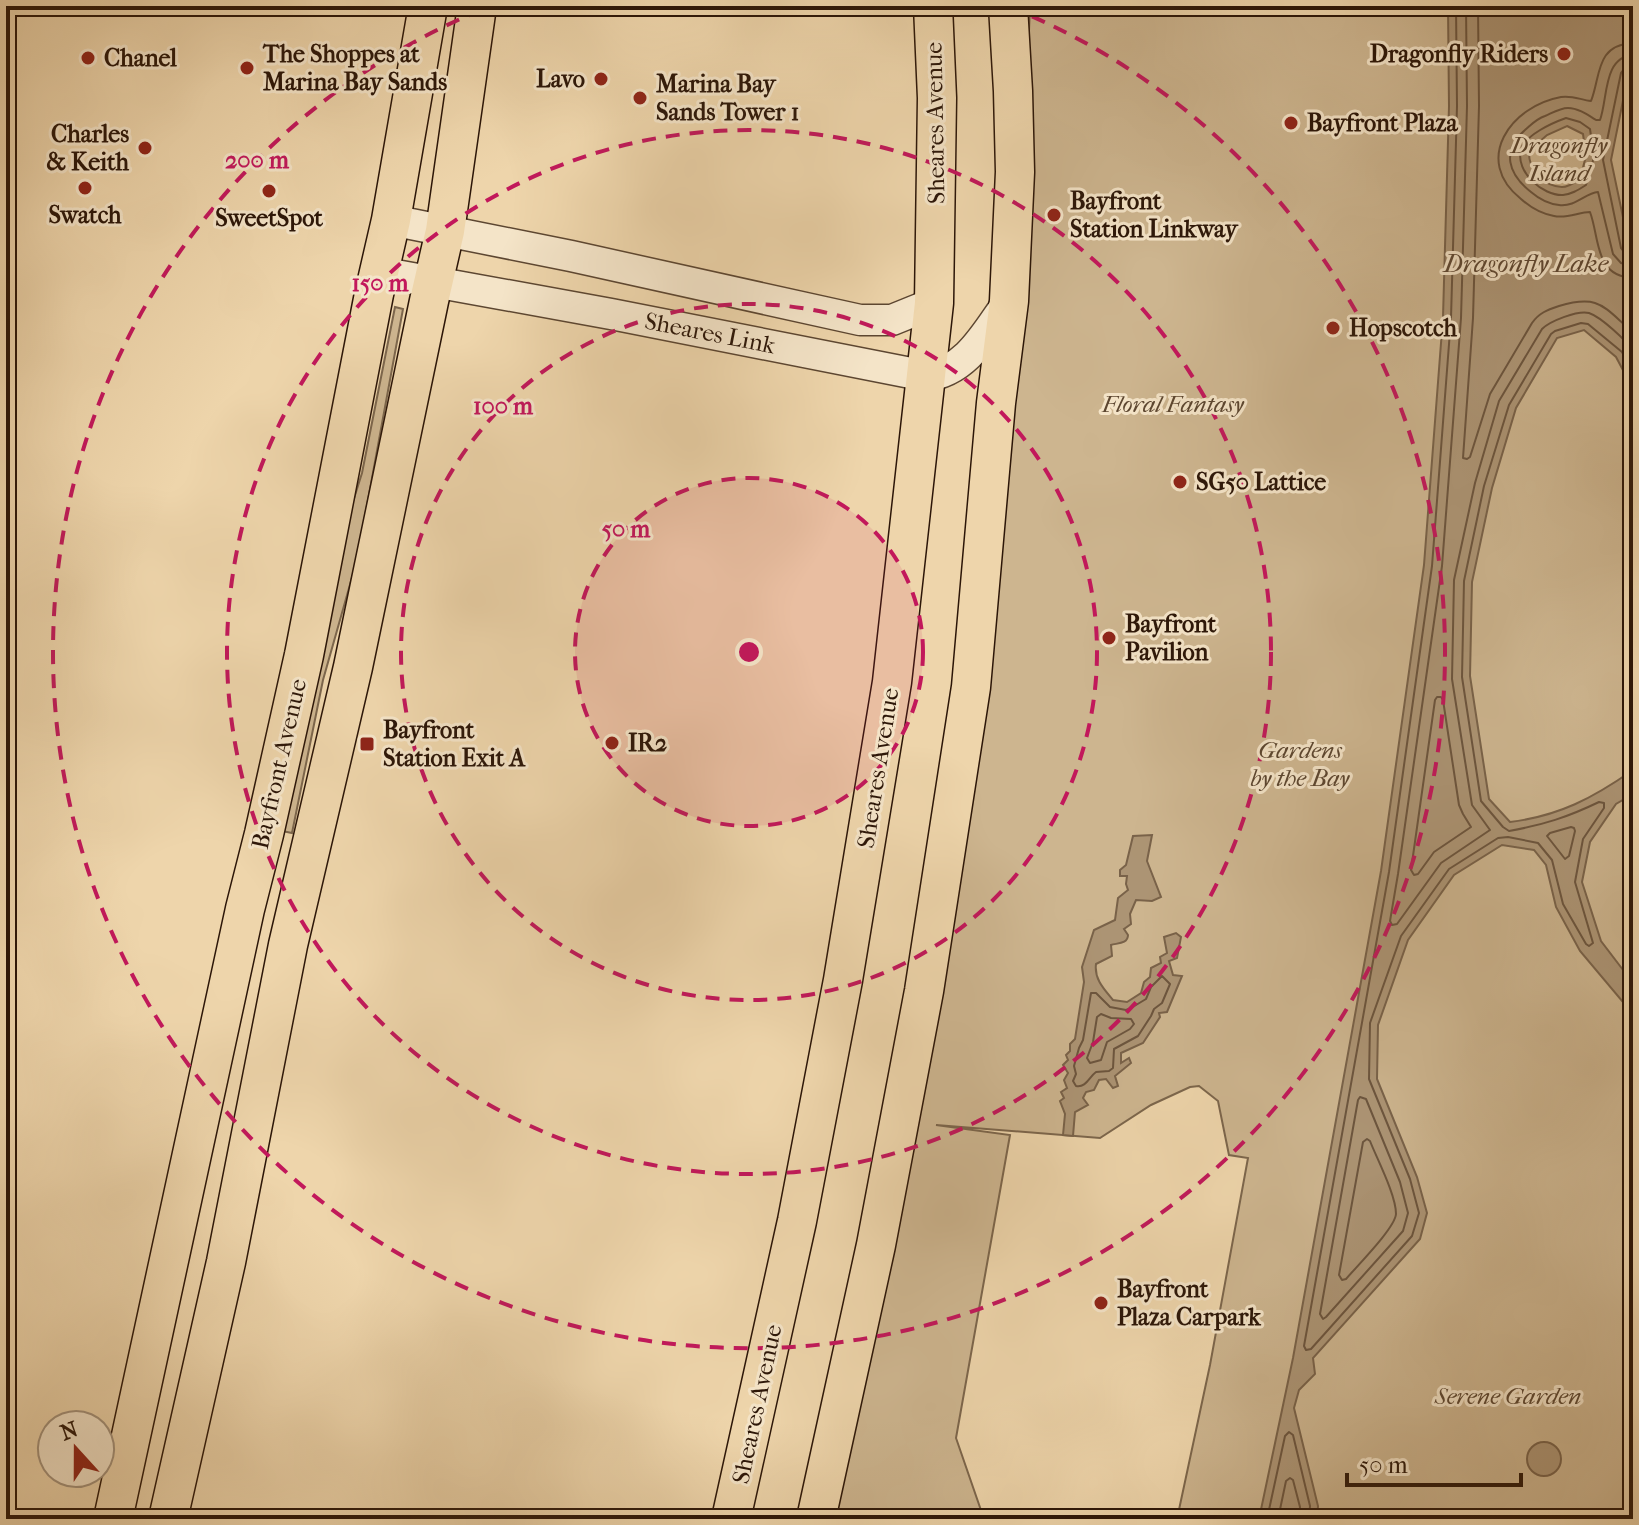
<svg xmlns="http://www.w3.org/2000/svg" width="1639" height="1525" viewBox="0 0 1639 1525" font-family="'IM FELL French Canon',serif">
<rect width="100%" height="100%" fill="#eed5ab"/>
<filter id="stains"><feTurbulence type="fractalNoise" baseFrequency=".0025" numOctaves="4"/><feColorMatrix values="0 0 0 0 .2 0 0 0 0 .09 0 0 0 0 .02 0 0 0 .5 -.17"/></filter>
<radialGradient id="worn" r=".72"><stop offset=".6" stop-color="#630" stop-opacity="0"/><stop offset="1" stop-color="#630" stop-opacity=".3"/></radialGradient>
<g fill="#cdb58f" stroke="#7c664c" stroke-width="2">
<polygon points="1030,6 1633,6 1633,1519 1177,1519 1210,1365 1248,1158 1229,1155 1218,1101 1199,1086 1190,1087 1151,1105 1100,1138 936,1125 1010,1135 956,1438 984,1519 832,1519 930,998 1013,425"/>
<polygon points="395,307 403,309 359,549 353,574 323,680 292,833 282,831 339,546 362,473"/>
</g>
<g fill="#ac9474" stroke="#796249" stroke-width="2" fill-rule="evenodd">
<path d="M1448,6H1633V68L1628,76L1611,160L1633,265V389L1616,357L1584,330L1557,338L1516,408L1492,488L1472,582L1470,676L1489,799L1510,822C1559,816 1593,798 1633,770V794L1616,804L1590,842L1582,882L1601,941L1633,983V1014L1580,951L1556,907L1546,865L1534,850L1502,845L1454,875L1408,940L1378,1025L1377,1079L1417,1177L1427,1213L1420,1239L1313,1358L1315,1374L1299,1390L1294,1408L1318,1506L1317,1519H1259L1293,1358L1381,871L1424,565L1443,317L1449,106ZM1567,126L1583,134L1586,156L1580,179C1574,183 1569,187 1562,187C1543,186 1528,169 1529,151L1547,135Z"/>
<path d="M1152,835L1147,861L1161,897L1152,901L1136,900L1130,914L1131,924L1124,929L1128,935C1128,944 1117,943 1111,945L1112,956L1096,964C1094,979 1104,989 1113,1000L1127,1002L1141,993L1144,982L1150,977L1151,968L1161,963L1160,957L1167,953L1164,937L1176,933L1181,937L1177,958L1169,961L1173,975L1182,976L1167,1012L1159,1013L1160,1017L1143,1043L1121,1053V1063L1129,1058L1131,1063L1115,1076L1118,1086L1113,1088L1106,1079L1099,1080L1094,1090L1086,1092L1083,1098L1088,1105L1075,1112L1073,1136L1063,1135L1065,1114L1060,1101L1064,1098L1061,1092L1067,1088L1064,1080L1068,1073L1063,1065L1068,1060L1066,1055L1070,1051V1044L1075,1039L1084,982L1082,967L1094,930L1115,920L1118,898L1128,890L1126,884L1127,876H1120V870L1126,865L1133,836Z"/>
<circle cx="1544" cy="1459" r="17"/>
</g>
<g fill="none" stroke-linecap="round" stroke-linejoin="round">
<g stroke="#6c553e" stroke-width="2">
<path d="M1456,6L1457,106L1451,318L1432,566L1389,872L1304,1346L1306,1350L1311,1349L1412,1236L1419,1213L1410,1179L1369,1079L1370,1023L1401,936L1449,869L1498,838L1508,837L1538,843L1552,860L1563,904L1586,944L1589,946L1593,943L1575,882L1583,839L1604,808V803L1599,802C1568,817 1543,825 1509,831L1503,827L1481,801L1462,677L1464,581L1484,486L1509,405L1551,334L1555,331L1581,323L1588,324L1622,352L1633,372"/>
<path d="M1466,6L1467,106L1461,318L1442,566L1398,874L1390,921L1392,925L1397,924L1441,863L1490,830L1472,805L1452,679L1454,580L1475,483L1499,401L1542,329C1550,321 1578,310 1589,313C1601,317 1627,341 1633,351"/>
<path d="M1478,6L1479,106L1473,318L1463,458L1467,459L1470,457L1490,394L1532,323C1539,313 1547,310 1559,306C1600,294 1603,307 1633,332"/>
<path d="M1633,43C1595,45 1601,76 1591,101C1581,100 1572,95 1561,97C1511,106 1472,160 1521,199C1530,207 1542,214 1554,216C1567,219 1579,212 1590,212C1600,239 1594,276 1633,278"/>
<path d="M1633,55C1603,57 1608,98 1600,120H1596C1588,115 1578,108 1568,108C1560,108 1552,113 1545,116C1536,119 1531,125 1525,130C1501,151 1508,174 1531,192C1538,198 1549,204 1559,205C1576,207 1585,193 1598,192L1613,254L1621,263L1633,266"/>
<polyline points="1633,65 1626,67 1621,73 1603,160 1621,248 1626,254 1633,255"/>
<path d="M1566,118L1580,122L1590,129L1594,157L1586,185C1578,190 1572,194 1563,195C1543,196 1515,172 1521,150C1525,135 1552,123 1566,118Z"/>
<polygon points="1437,697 1441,697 1443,700 1459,805 1463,814 1471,827 1434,852 1418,874 1414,875 1411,870 1435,700"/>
<polygon points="1571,827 1574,828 1575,831 1569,856 1565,859 1547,836 1550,833"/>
<path d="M1162,976L1170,984L1162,1003L1154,1009L1151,1016L1138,1036L1114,1049L1113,1068L1109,1071L1096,1072C1089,1077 1086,1088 1076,1086L1073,1081L1076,1074L1074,1066L1079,1048L1083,1040L1091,993H1096L1110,1007L1126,1010L1131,1008L1146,999L1151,987Z"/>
<polygon points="1101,1014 1111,1018 1131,1019 1134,1024 1130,1029 1107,1042 1101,1060 1090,1063 1087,1058 1093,1042 1097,1017"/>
<polygon points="1360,1097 1366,1099 1400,1182 1408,1213 1403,1231 1326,1317 1323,1319 1320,1314 1358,1100"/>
<path d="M1367,1139L1370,1141C1377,1159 1396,1195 1396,1214C1395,1228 1357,1266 1346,1279L1342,1280L1339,1275L1363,1142Z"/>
<polyline points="1267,1519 1285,1436 1289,1432 1293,1435 1310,1506 1309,1519"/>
<polyline points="1278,1519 1286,1481 1290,1478 1293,1480 1300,1507 1299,1519"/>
</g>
<g stroke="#5c4631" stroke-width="33">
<g id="minor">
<polyline points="391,220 571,256 860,320 892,320 934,303"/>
<path d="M379,272L611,314L926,376C967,372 987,331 1009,301"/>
</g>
</g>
<g stroke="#2c1608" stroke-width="41">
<g id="major">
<polyline points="113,1519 245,909 264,834 304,655 374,294 391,220 428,6"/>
<polyline points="168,1519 226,1262 288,945 353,667 429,301 445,231 477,6"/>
<polyline points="731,1519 797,1221 843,980 892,682 934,303 937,98 933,6"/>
<polyline points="816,1519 876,1245 924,991 971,687 996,403 1009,301 1015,172 1013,91 1008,6"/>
</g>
</g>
<use href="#minor" stroke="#f4e4c8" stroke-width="30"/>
<use href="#major" stroke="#eed5ab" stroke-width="38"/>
</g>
<circle cx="749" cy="652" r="174" fill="#c2185b" fill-opacity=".12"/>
<g fill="none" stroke="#c2185b" stroke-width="4" stroke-dasharray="14 10">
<circle cx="749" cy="652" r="174"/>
<circle cx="749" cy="652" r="348"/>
<circle cx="749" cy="652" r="522"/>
<path d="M1010 7A696 696 0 1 1 488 7"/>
</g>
<g fill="#8f2418" stroke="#f4e4c8" stroke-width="3">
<circle cx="1564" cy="54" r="8"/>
<circle cx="88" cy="58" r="8"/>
<circle cx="247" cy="68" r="8"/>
<circle cx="601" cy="79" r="8"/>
<circle cx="640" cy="98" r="8"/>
<circle cx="1291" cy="123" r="8"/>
<circle cx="145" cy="148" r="8"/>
<circle cx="85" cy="188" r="8"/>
<circle cx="269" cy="191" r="8"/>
<circle cx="1054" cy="215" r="8"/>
<circle cx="1333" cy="328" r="8"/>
<circle cx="1180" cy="482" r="8"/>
<circle cx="1109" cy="638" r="8"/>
<circle cx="612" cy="743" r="8"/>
<rect x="359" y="736" width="16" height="16" rx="4"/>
<circle cx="1101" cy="1303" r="8"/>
</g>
<g text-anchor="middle" stroke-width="6" stroke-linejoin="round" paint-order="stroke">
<g font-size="24" font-weight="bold" fill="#2c1608" stroke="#f4e4c8" text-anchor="start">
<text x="263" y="62">The Shoppes at<tspan x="263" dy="28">Marina Bay Sands</tspan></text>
<text x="1548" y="62" text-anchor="end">Dragonfly Riders</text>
<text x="104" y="66">Chanel</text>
<text x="585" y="87" text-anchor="end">Lavo</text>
<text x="656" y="92">Marina Bay<tspan x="656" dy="28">Sands Tower 1</tspan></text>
<text x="1307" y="131">Bayfront Plaza</text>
<text x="129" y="142" text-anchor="end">Charles<tspan x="129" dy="28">&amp; Keith</tspan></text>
<text x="1070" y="209">Bayfront<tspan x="1070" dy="28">Station Linkway</tspan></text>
<text x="85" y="223" text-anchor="middle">Swatch</text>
<text x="269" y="226" text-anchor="middle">SweetSpot</text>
<text x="1349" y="336">Hopscotch</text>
<text x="1196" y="490">SG50 Lattice</text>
<text x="1125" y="632">Bayfront<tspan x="1125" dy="28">Pavilion</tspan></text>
<text x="383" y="738">Bayfront<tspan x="383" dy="28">Station Exit A</tspan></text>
<text x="628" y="751">IR2</text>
<text x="1117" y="1297">Bayfront<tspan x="1117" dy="28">Plaza Carpark</tspan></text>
</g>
<g font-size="24" fill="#2c1608" stroke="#f4e4c8">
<text transform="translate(935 123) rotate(-91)" y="8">Sheares Avenue</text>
<text transform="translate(710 333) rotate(11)" y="8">Sheares Link</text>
<text transform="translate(279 764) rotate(-77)" y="8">Bayfront Avenue</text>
<text transform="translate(878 768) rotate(-81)" y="8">Sheares Avenue</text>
<text transform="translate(757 1404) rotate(-78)" y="8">Sheares Avenue</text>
</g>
<g font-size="24" font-style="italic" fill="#5c4630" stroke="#f4e4c8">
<text x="1559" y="153">Dragonfly<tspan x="1559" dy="28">Island</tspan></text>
<text x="1173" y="412">Floral Fantasy</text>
<text x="1300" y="758">Gardens<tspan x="1300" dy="28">by the Bay</tspan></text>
<text x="1508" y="1404">Serene Garden</text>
</g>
<g font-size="26" font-style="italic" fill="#5f4833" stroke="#f4e4c8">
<text x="1526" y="272">Dragonfly Lake</text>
</g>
</g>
<circle cx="749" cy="652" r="12" fill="#c2185b" stroke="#f4e4c8" stroke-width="4"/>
<g font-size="24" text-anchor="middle" font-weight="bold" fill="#c2185b" stroke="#f4e4c8" stroke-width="6" stroke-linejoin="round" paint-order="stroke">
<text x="257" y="168">200 m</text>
<text x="380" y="291">150 m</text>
<text x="503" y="414">100 m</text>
<text x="626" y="537">50 m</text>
</g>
<rect width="1639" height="1525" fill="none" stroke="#eed5ab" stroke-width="32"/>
<rect x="8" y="8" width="1623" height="1509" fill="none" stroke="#2c1608" stroke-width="4"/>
<rect x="16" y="16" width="1607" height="1493" fill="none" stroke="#2c1608" stroke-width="2"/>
<g transform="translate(76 1449) rotate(339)"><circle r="38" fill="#f4e4c8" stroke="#a4927b" stroke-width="2"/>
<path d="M0-6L14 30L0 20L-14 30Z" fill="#8f2418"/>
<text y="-12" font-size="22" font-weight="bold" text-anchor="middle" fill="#2c1608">N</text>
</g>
<path d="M1347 1473v12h174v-12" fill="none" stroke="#2c1608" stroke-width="4"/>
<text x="1359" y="1473" font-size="24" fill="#2c1608" stroke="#f4e4c8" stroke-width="6" paint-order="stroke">50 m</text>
<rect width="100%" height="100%" filter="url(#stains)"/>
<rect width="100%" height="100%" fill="url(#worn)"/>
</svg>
